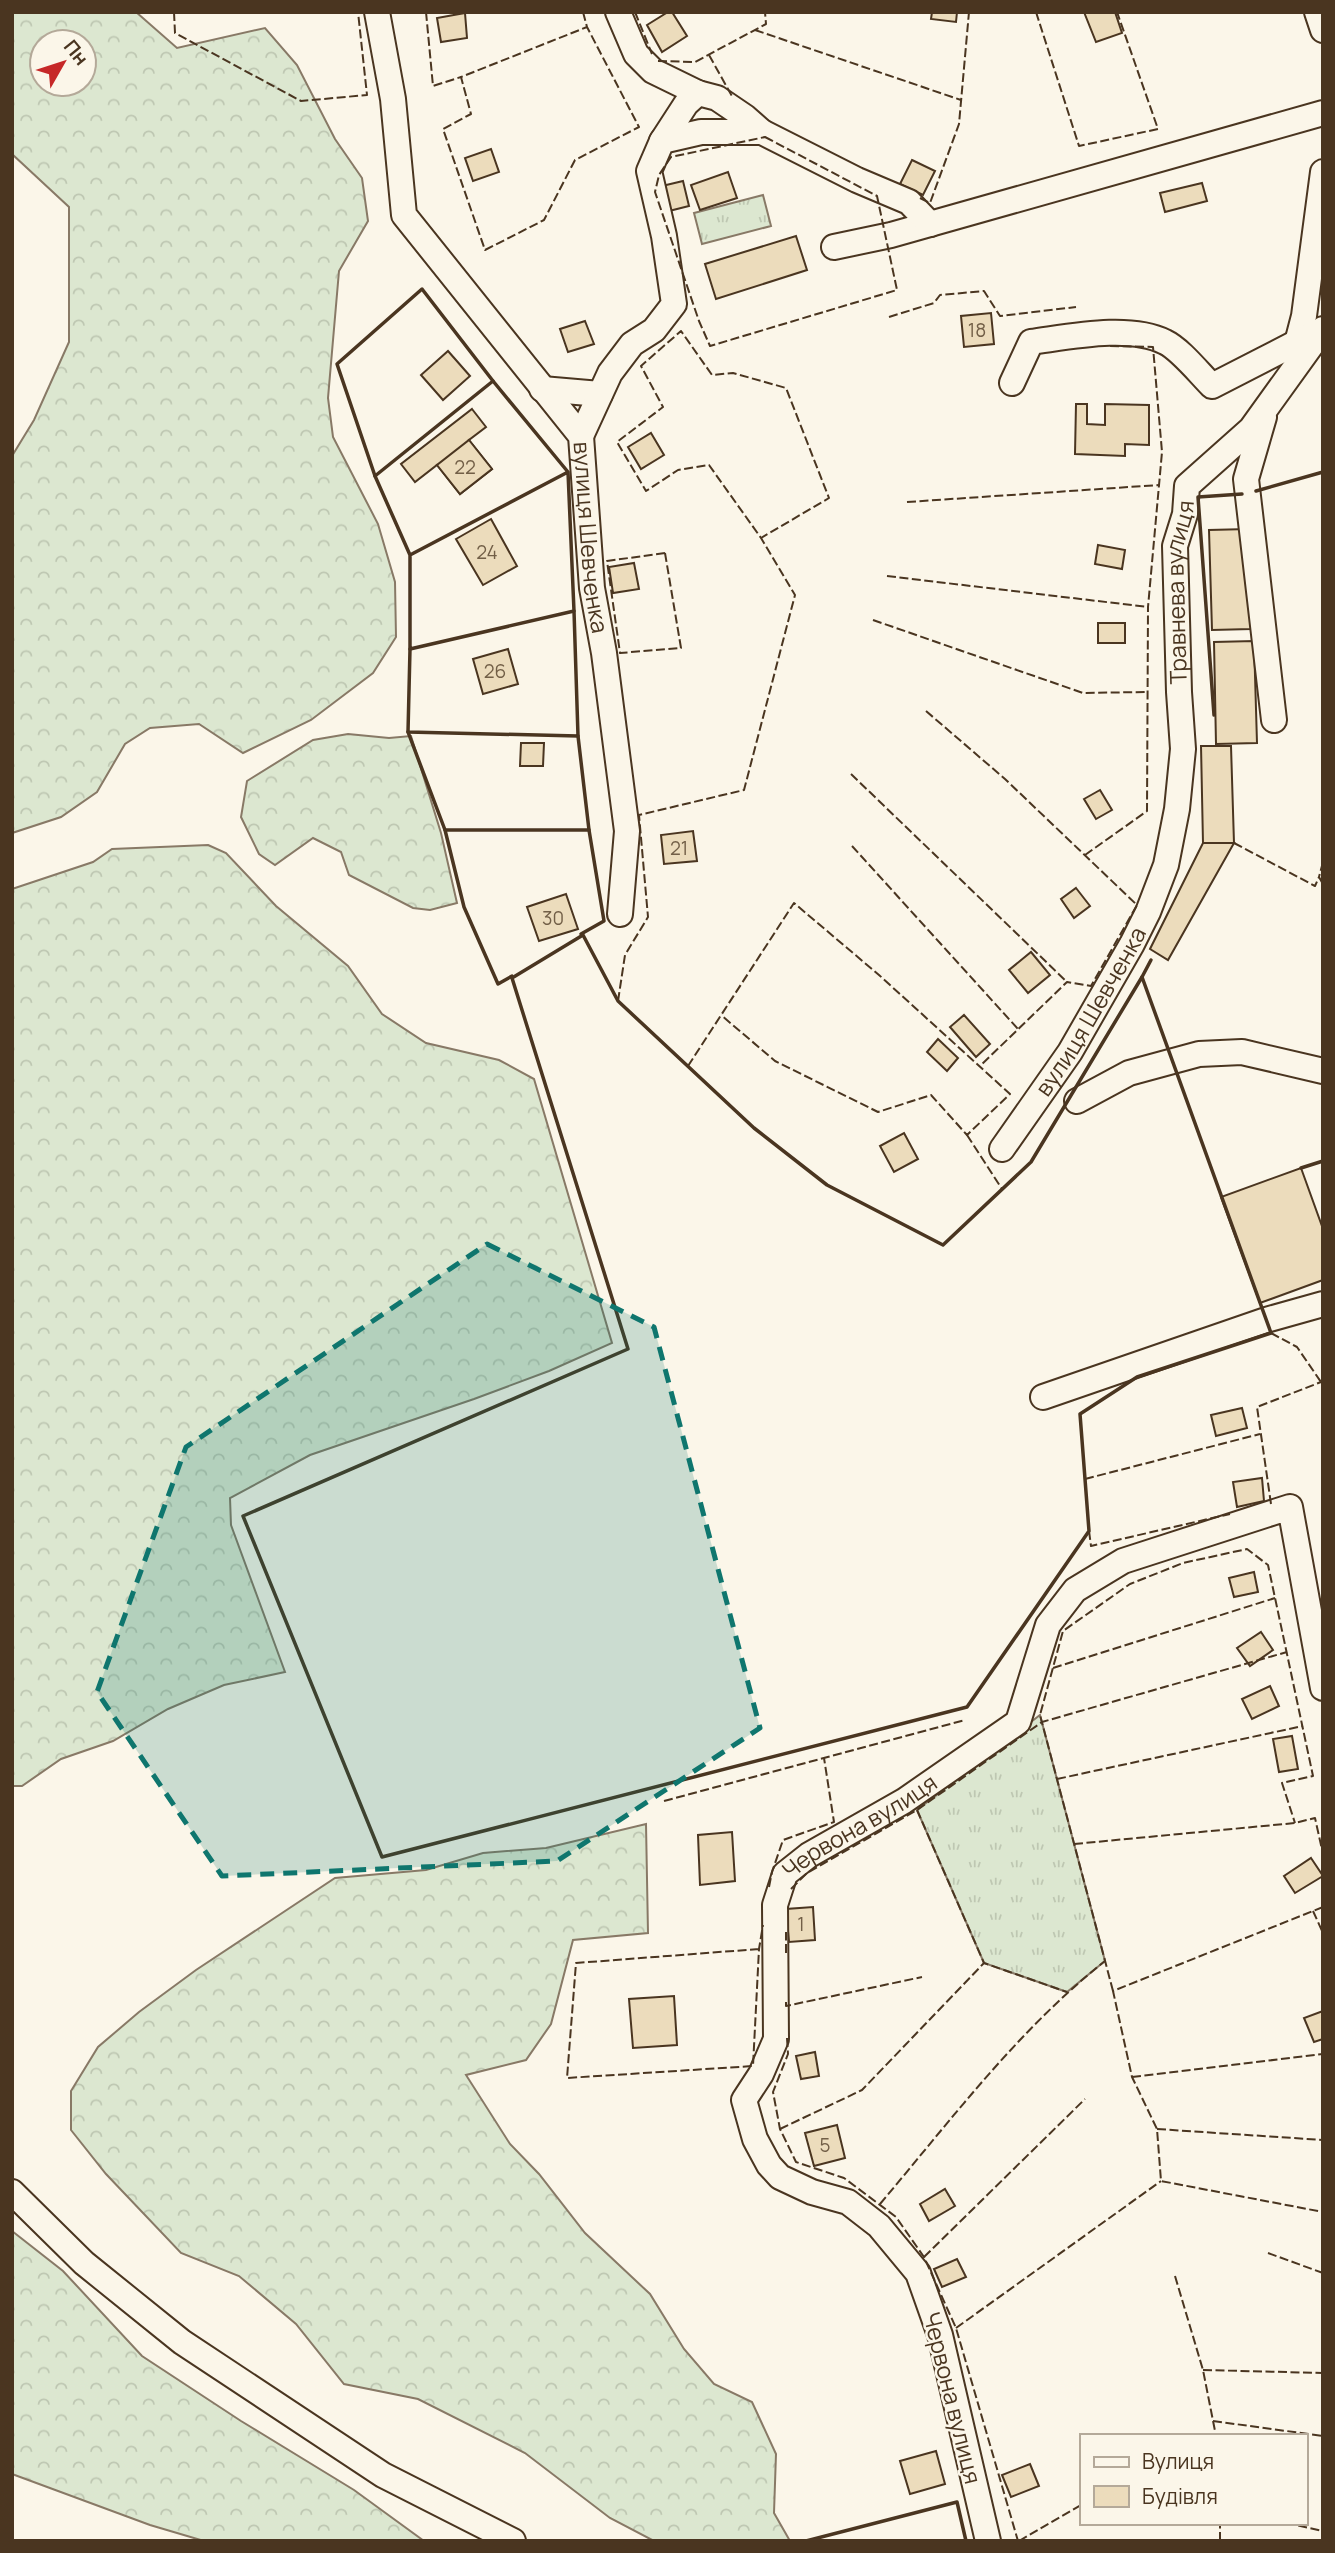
<svg xmlns="http://www.w3.org/2000/svg" width="1335" height="2553" viewBox="0 0 1335 2553" font-family="Manrope,sans-serif">
<defs>
<pattern id="grass-tufts" width="24" height="20" patternUnits="userSpaceOnUse" patternTransform="scale(1.75)"><rect width="24" height="20" fill="#dce7d0"/><path d="M3 7l-1-3M5 7V3M7 7l1-3M15 17l-1-3M17 17v-4M19 17l1-3" fill="none" stroke="#bec7b2"/></pattern>
<pattern id="forest-crowns" width="20" height="18" patternUnits="userSpaceOnUse" patternTransform="scale(1.75)"><rect width="20" height="18" fill="#dce7d0"/><path d="M2 6a3 3 0 1 1 6 0M12 15a3 3 0 1 1 6 0" fill="none" stroke="#bec7b2"/></pattern>
</defs>
<rect width="100%" height="100%" fill="#fbf6e9"/>
<g fill="url(#grass-tufts)" stroke="#887966" stroke-width="2">
<polygon points="763,195 771,226 702,244 694,213"/>
<polygon points="1040,1715 1105,1961 1067,1992 984,1963 917,1810"/>
</g>
<g fill="url(#forest-crowns)" stroke="#887966" stroke-width="2" fill-rule="evenodd">
<path d="M12,12H136L177,48L265,28L297,65L335,139L362,178L368,221L339,271L328,398L333,437L378,524L395,582L396,637L373,673L311,720L243,753L199,724L150,728L125,744L97,792L61,817L12,833V456L34,420L69,342V207L12,154ZM42,42H84V84H42Z"/>
<polygon points="348,734 389,738 411,736 441,833 457,903 430,910 413,908 349,875 341,852 313,838 275,865 259,854 241,817 247,781 313,740"/>
<polygon points="208,845 226,853 276,906 348,966 382,1014 426,1043 499,1060 534,1079 612,1343 549,1371 474,1399 310,1455 230,1498 231,1525 285,1672 224,1685 168,1709 113,1741 61,1759 22,1786 12,1786 12,889 93,862 112,849"/>
<polygon points="646,1824 648,1933 573,1940 551,2024 526,2060 466,2075 510,2144 539,2174 585,2233 650,2294 684,2349 714,2384 752,2402 776,2454 774,2513 790,2541 654,2541 610,2518 525,2453 418,2399 344,2384 296,2324 239,2276 181,2253 106,2174 71,2130 71,2091 98,2047 139,2012 196,1970 335,1878 426,1870 483,1853 546,1848"/>
<polygon points="12,2231 63,2271 142,2356 241,2421 354,2490 424,2541 204,2541 150,2525 12,2474"/>
</g>
<g fill="#ecdcbc" stroke="#4a3520" stroke-width="2">
<polygon points="668,12 672,12 687,36 662,52 647,25"/>
<polygon points="932,12 957,12 956,22 931,19"/>
<polygon points="1084,12 1115,12 1122,33 1096,42"/>
<polygon points="465,13 467,38 441,42 437,18"/>
<polygon points="491,149 499,172 473,181 465,158"/>
<polygon points="912,160 935,171 923,195 900,184"/>
<polygon points="728,172 737,198 700,210 691,185"/>
<polygon points="683,181 689,206 669,211 662,186"/>
<polygon points="1202,183 1207,201 1165,212 1160,193"/>
<polygon points="796,236 807,270 716,299 705,264"/>
<polygon points="991,313 994,344 964,347 961,316"/>
<polygon points="585,321 594,344 568,352 560,329"/>
<polygon points="448,351 470,376 443,400 421,375"/>
<polygon points="1076,404 1087,404 1087,424 1105,425 1105,404 1149,405 1149,445 1125,444 1125,456 1075,454"/>
<polygon points="472,409 486,427 469,440 492,469 460,494 437,465 415,482 401,464"/>
<polygon points="651,433 664,455 641,469 628,447"/>
<polygon points="469,440 492,469 460,494 437,465"/>
<polygon points="491,519 517,566 483,585 456,539"/>
<polygon points="1248,529 1251,629 1212,630 1209,530"/>
<polygon points="1098,545 1125,550 1122,569 1095,564"/>
<polygon points="634,563 639,589 613,593 609,567"/>
<rect x="1098" y="623" width="27" height="20"/>
<polygon points="1254,641 1257,743 1216,744 1214,642"/>
<polygon points="508,649 518,684 483,694 473,659"/>
<polygon points="521,743 544,743 543,766 520,766"/>
<polygon points="1201,746 1231,746 1234,843 1203,843"/>
<polygon points="1100,790 1112,810 1096,819 1084,799"/>
<polygon points="693,831 697,861 664,864 661,835"/>
<polygon points="1203,843 1234,843 1168,960 1150,949"/>
<polygon points="1076,888 1090,906 1074,918 1061,899"/>
<polygon points="566,894 578,929 539,941 527,907"/>
<polygon points="1031,952 1050,975 1028,993 1009,970"/>
<polygon points="964,1015 990,1044 976,1057 950,1027"/>
<polygon points="938,1039 958,1058 947,1071 927,1052"/>
<polygon points="904,1133 918,1159 894,1172 880,1146"/>
<polygon points="1301,1168 1323,1229 1323,1280 1260,1303 1221,1197"/>
<polygon points="1242,1408 1247,1428 1216,1436 1211,1415"/>
<polygon points="1262,1478 1264,1501 1237,1507 1233,1482"/>
<polygon points="1254,1572 1258,1592 1234,1597 1229,1578"/>
<polygon points="1261,1632 1273,1650 1250,1666 1237,1648"/>
<polygon points="1270,1686 1279,1706 1252,1719 1242,1699"/>
<polygon points="1292,1736 1298,1769 1279,1772 1273,1739"/>
<polygon points="732,1832 735,1881 700,1885 698,1835"/>
<polygon points="1311,1858 1323,1876 1295,1893 1284,1876"/>
<polygon points="813,1907 815,1940 789,1942 786,1909"/>
<polygon points="674,1996 677,2045 633,2048 629,1999"/>
<polygon points="1323,2011 1323,2039 1314,2042 1304,2018"/>
<polygon points="815,2052 819,2076 801,2079 796,2056"/>
<polygon points="837,2125 845,2158 814,2166 805,2133"/>
<polygon points="945,2189 955,2206 929,2221 920,2204"/>
<polygon points="957,2259 966,2277 942,2287 934,2269"/>
<polygon points="936,2451 945,2484 910,2494 900,2461"/>
<polygon points="1030,2464 1039,2486 1011,2497 1002,2475"/>
</g>
<g fill="none" stroke-linecap="round" stroke-linejoin="round">
<g stroke="#4a3520" stroke-width="28">
<g id="minor">
<path id="s1" d="M377,12L393,99L404,215L581,436L592,588L604,653L627,831L620,914"/>
<polyline points="618,12 636,54 653,71 698,93 717,98 745,117 762,132"/>
<polyline points="1317,12 1323,30"/>
<polyline points="662,141 686,104 698,93"/>
<polyline points="834,247 891,235 1323,113"/>
<polyline points="1297,343 1304,316 1323,172"/>
<path d="M1012,383L1031,342C1069,337 1129,324 1165,342C1180,349 1199,373 1212,386L1317,332"/>
<polyline points="542,389 600,394"/>
<polyline points="1264,417 1246,479 1274,720"/>
<polyline points="581,436 610,373 632,344 654,330 674,304 664,236 649,171 662,141 701,132 762,132 857,180 909,202 930,224"/>
<polyline points="1077,1101 1129,1073 1199,1054 1242,1052 1323,1071"/>
<path id="s2" d="M1002,1149L1070,1052L1132,944L1148,912L1166,865L1177,809L1183,749L1179,692L1175,546L1185,514L1187,486L1251,429L1323,329"/>
<polyline points="1043,1397 1266,1320 1323,1304"/>
<polyline points="12,2192 84,2263 182,2342 383,2475 513,2541"/>
<path id="s3" d="M988,2541L940,2335L918,2273L879,2226L848,2202L812,2192L780,2177L769,2165L755,2139L744,2100L761,2074L776,2039L775,1905L785,1874L809,1855L904,1801L1018,1722L1048,1625L1075,1590L1123,1561L1290,1507L1323,1688"/>
</g>
</g>
<use href="#minor" stroke="#fbf6e9" stroke-width="24"/>
<g stroke="#4a3520" stroke-width="2" stroke-dasharray="9 3.5" stroke-linecap="butt">
<polyline points="174,12 175,33 301,101 367,95 358,12"/>
<polyline points="426,12 433,86 461,77"/>
<polyline points="583,12 587,27 639,127 575,160 544,220 485,250 443,129 471,114 461,77 587,27"/>
<polyline points="635,12 652,54"/>
<polyline points="1036,12 1079,146 1158,129 1117,12"/>
<polyline points="755,30 961,100"/>
<polyline points="709,55 733,98"/>
<polyline points="658,61 695,62 766,24 765,12"/>
<polygon points="765,137 877,196 897,290 710,346 699,321 655,192 659,175 671,157"/>
<polyline points="920,198 930,203 959,124 969,12"/>
<polyline points="889,317 934,303 940,295 984,291 1000,316 1076,307"/>
<polyline points="907,502 1159,485"/>
<polygon points="665,553 681,648 620,653 607,561"/>
<polyline points="887,576 1148,607"/>
<polyline points="873,620 1083,693 1146,692"/>
<polyline points="926,711 1005,779 1137,905 1091,986 1067,982 980,1066"/>
<polyline points="851,774 1067,982"/>
<polyline points="1234,843 1315,886 1319,877"/>
<polyline points="852,846 1018,1029"/>
<polyline points="1085,855 1147,811 1148,607 1162,452 1153,347 1110,346"/>
<polyline points="1323,862 1319,877 1323,884"/>
<polyline points="618,1001 625,955 648,917 639,815 744,790 795,595 761,538 709,465 678,470 646,491 617,442 663,407 641,366 681,331 712,375 733,373 786,388 829,498 761,538"/>
<polyline points="688,1066 794,903 879,975 1010,1094 967,1135 931,1095 878,1112 775,1061 721,1015"/>
<polyline points="967,1135 1002,1189"/>
<polyline points="1271,1333 1297,1347 1321,1382 1323,1381"/>
<polyline points="1085,1479 1260,1434"/>
<polyline points="1271,1504 1257,1407 1321,1382"/>
<polyline points="1089,1531 1091,1546 1230,1514"/>
<polyline points="1053,1668 1275,1598"/>
<polyline points="1057,1779 1303,1726"/>
<polyline points="664,1801 965,1720"/>
<polyline points="917,1810 984,1963 1067,1992"/>
<polyline points="1074,1844 1295,1823 1315,1818 1323,1854"/>
<polyline points="769,1887 772,1872 783,1840 834,1822 824,1758"/>
<polyline points="791,1889 807,1873 917,1810 1042,1722 1287,1652"/>
<polyline points="1323,1907 1113,1991 1132,2077 1157,2129 1161,2181 1323,2212"/>
<polyline points="1313,1911 1323,1933"/>
<polyline points="759,1949 576,1963 567,2078 753,2066 759,1949 763,1925"/>
<polyline points="786,1953 786,1932"/>
<polyline points="1113,1991 1040,1715 1063,1631 1130,1584 1183,1563 1247,1549 1268,1565 1313,1776 1282,1783 1295,1823"/>
<polyline points="786,2002 786,2006 922,1977"/>
<polyline points="787,2038 788,2054 773,2092 780,2129 796,2162 844,2178 896,2217 924,2257 956,2328 1018,2541"/>
<polyline points="1132,2077 1323,2054"/>
<polyline points="780,2129 862,2090 984,1963"/>
<polyline points="1157,2129 1323,2140"/>
<path d="M880,2204C951,2120 1018,2030 1105,1961"/>
<polyline points="1268,2253 1323,2273"/>
<polyline points="924,2257 1085,2099"/>
<polyline points="1175,2276 1203,2370 1216,2436"/>
<polyline points="956,2328 1161,2181"/>
<polyline points="1203,2370 1323,2373"/>
<polyline points="1213,2421 1323,2436"/>
<polyline points="1286,2523 1323,2531"/>
<polyline points="1019,2541 1081,2505"/>
<polyline points="1220,2541 1220,2523"/>
</g>
<g stroke="#4a3520" stroke-width="3.5">
<polyline points="375,476 337,364 422,289 493,381"/>
<polyline points="1256,491 1323,472"/>
<polyline points="410,555 568,472 574,611 410,649 410,555 375,476 493,381 568,472"/>
<polyline points="410,649 408,732 578,736 574,611"/>
<polyline points="1214,715 1198,497 1242,494"/>
<polyline points="408,732 445,830 589,830 578,736"/>
<polyline points="445,830 464,907 498,984 512,976"/>
<polyline points="581,934 604,921 589,830"/>
<polygon points="583,935 618,1001 754,1128 827,1185 943,1245 1031,1162 1142,977 1271,1333 1137,1377 1080,1414 1089,1531 967,1707 382,1857 243,1516 628,1349 512,978"/>
<polyline points="1142,977 1151,960"/>
<polyline points="1301,1168 1323,1161"/>
<polyline points="806,2541 957,2502 966,2541"/>
</g>
</g>
<path fill="#0f766e" fill-opacity="0.2" stroke="#0f766e" stroke-width="5" stroke-dasharray="14 9" stroke-linejoin="round" d="M487,1244L654,1327L760,1728L557,1861L222,1876L97,1692L186,1447Z"/>
<g text-anchor="middle" stroke-width="5" stroke-linejoin="round" paint-order="stroke">
<g font-size="19" fill="#725f47">
<text x="977" y="337">18</text>
<text x="465" y="474">22</text>
<text x="487" y="559">24</text>
<text x="495" y="678">26</text>
<text x="679" y="855">21</text>
<text x="553" y="925">30</text>
<text x="801" y="1931">1</text>
<text x="825" y="2152">5</text>
</g>
<g font-size="23" fill="#4a3520" stroke="#fbf6e9">
<text dy="8" stroke="none"><textPath href="#s1" startOffset="590">вулиця Шевченка</textPath></text>
<text dy="8" stroke="none"><textPath href="#s2" startOffset="604">Травнева вулиця</textPath></text>
<text dy="8" stroke="none"><textPath href="#s2" startOffset="164">вулиця Шевченка</textPath></text>
<text dy="8" stroke="none"><textPath href="#s3" startOffset="861">Червона вулиця</textPath></text>
<text transform="translate(952 2398) rotate(76)" y="8">Червона вулиця</text>
</g>
</g>
<rect width="1335" height="2553" fill="none" stroke="#4a3520" stroke-width="28"/>
<rect x="1080" y="2434" width="228" height="91" fill="#fbf6e9" stroke="#b4a999" stroke-width="2"/>
<rect x="1094" y="2457" width="35" height="10" fill="#fbf6e9" stroke="#b4a999" stroke-width="2"/>
<text x="1142" y="2469" font-size="21" fill="#4a3520">Вулиця</text>
<rect x="1094" y="2486" width="35" height="21" fill="#ecdcbc" stroke="#b4a999" stroke-width="2"/>
<text x="1142" y="2504" font-size="21" fill="#4a3520">Будівля</text>
<g transform="translate(63 63) rotate(51)"><circle r="33" fill="#fbf6e9" stroke="#b4a999" stroke-width="2"/>
<path d="M0-5L12 26L0 18L-12 26Z" fill="#c62828"/>
<text y="-10" font-size="19" font-weight="bold" text-anchor="middle" fill="#4a3520">Пн</text>
</g>
</svg>
